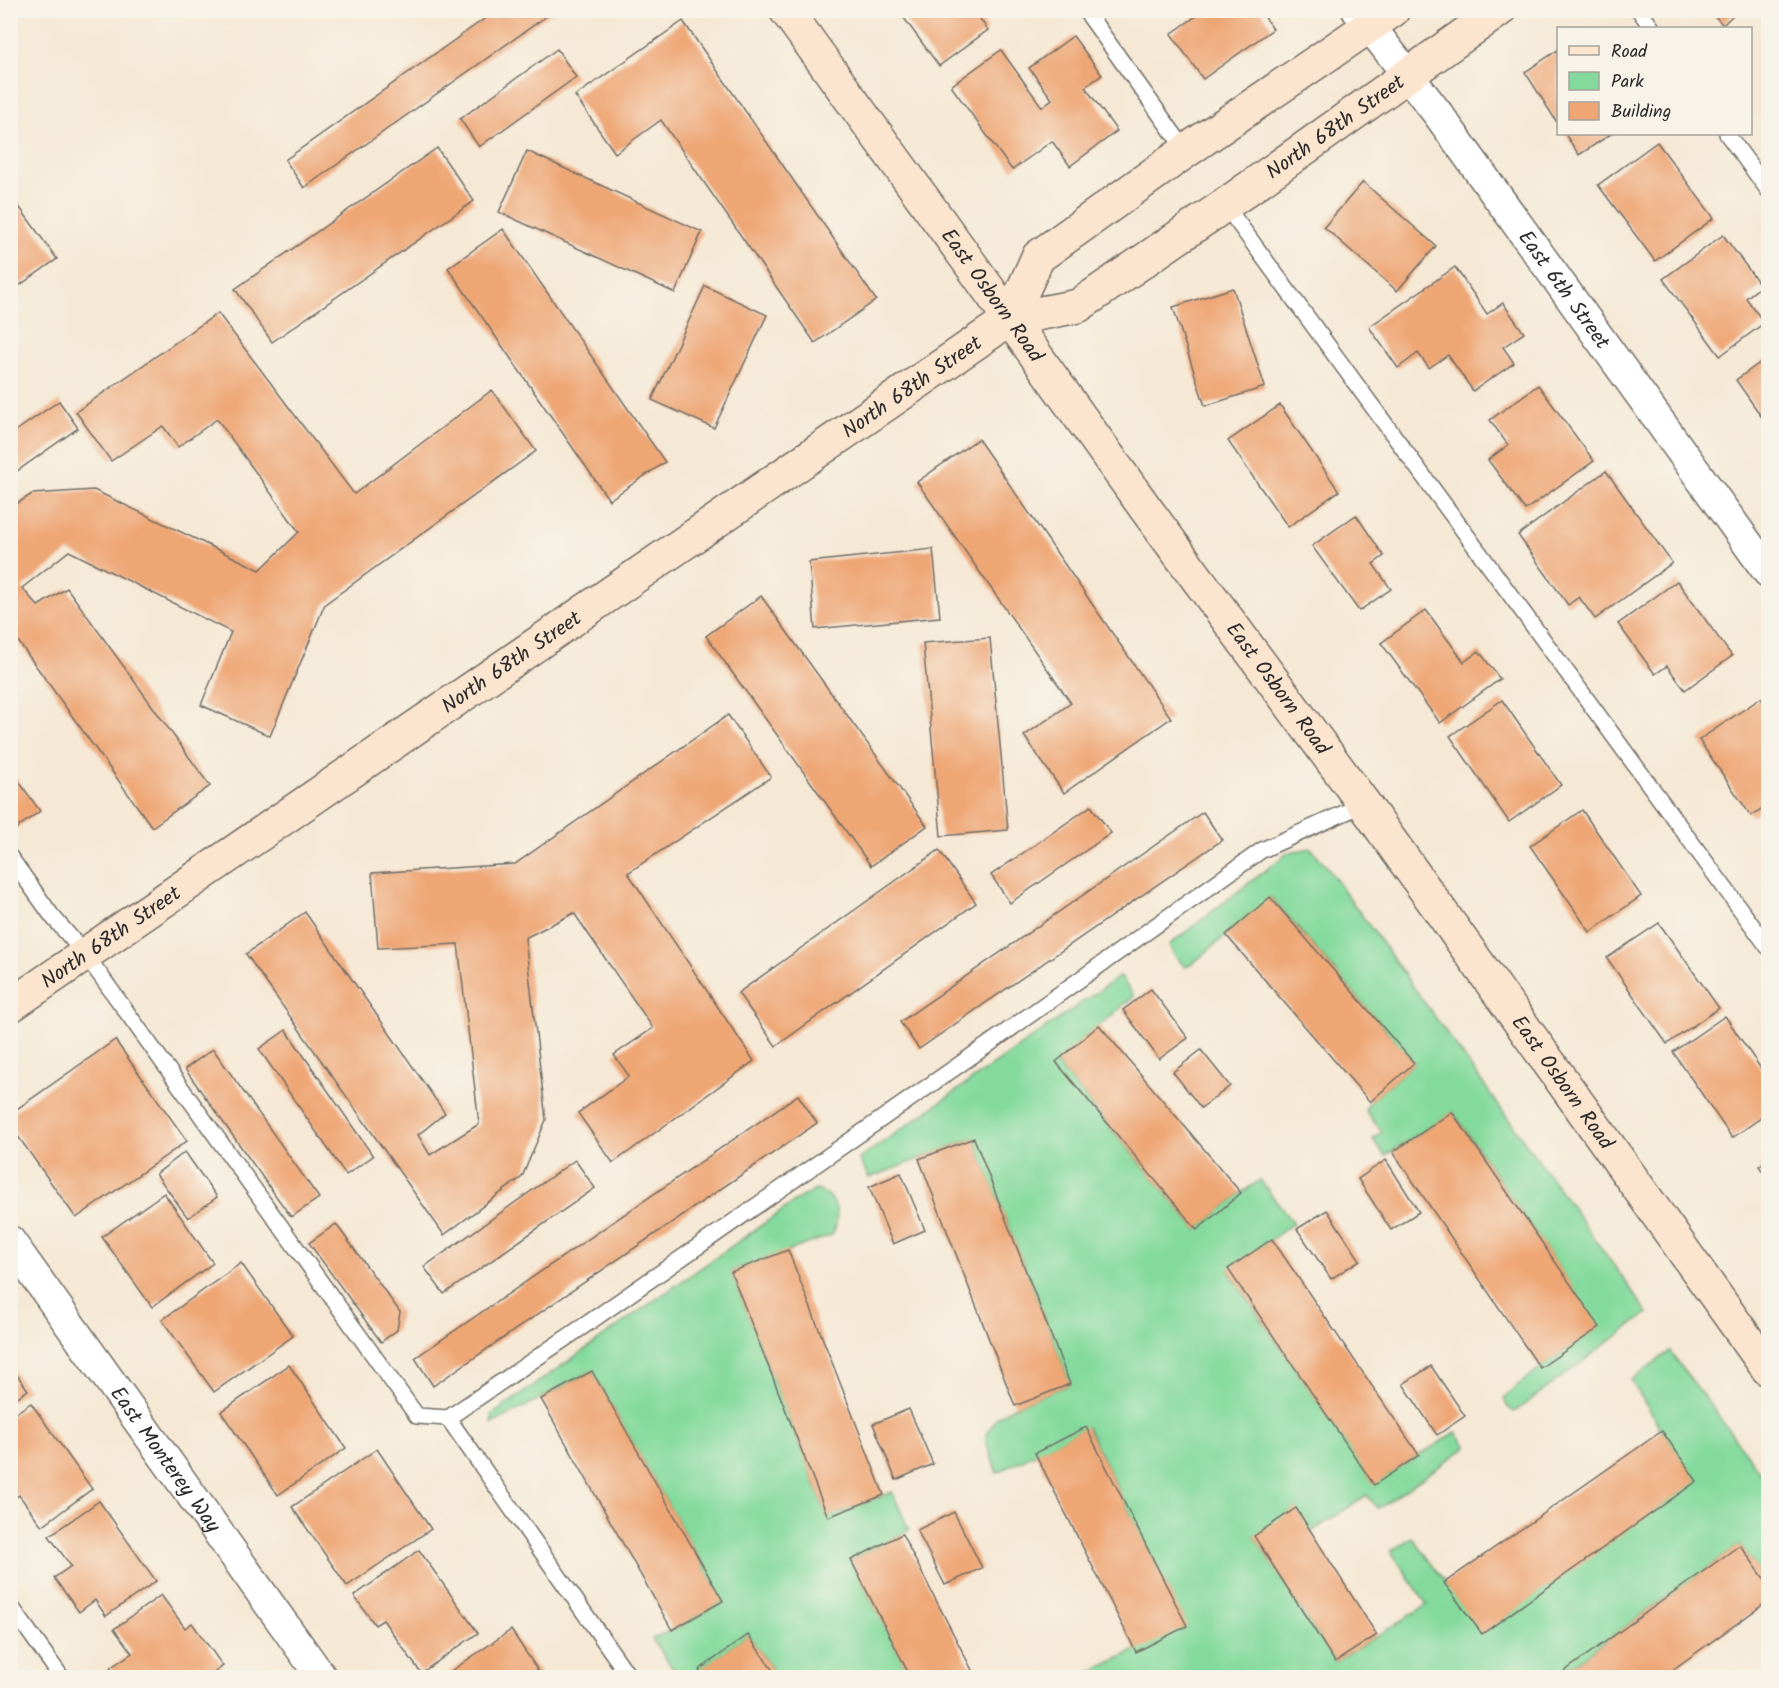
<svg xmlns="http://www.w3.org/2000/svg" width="1779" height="1688" viewBox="0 0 1779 1688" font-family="Kalam,sans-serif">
<rect width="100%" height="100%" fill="#f7f3e8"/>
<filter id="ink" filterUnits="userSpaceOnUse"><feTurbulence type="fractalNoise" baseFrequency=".0167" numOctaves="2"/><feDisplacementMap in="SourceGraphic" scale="12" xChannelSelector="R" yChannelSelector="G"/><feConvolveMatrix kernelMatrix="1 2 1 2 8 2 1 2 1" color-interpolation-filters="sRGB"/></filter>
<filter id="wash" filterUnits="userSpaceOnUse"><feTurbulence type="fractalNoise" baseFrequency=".008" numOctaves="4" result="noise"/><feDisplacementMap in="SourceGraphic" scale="24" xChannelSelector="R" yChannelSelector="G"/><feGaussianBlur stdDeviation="1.35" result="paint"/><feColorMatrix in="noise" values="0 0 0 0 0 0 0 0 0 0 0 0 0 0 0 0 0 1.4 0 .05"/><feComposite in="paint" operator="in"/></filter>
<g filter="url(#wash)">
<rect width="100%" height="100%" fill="#f5e8d4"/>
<g fill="#84da9d" stroke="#588264" stroke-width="1.5">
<polygon points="1311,848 1327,867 1648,1313 1514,1412 1507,1406 1504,1398 1508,1393 1540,1368 1599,1327 1453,1112 1385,1156 1373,1139 1382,1132 1365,1110 1370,1102 1414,1063 1271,897 1192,964 1185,967 1173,953 1169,945 1289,852"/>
<polygon points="1120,976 1134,996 1056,1063 1197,1230 1241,1193 1260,1180 1293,1223 1272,1239 1228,1270 1374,1484 1456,1432 1467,1447 1378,1509 1367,1495 1311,1532 1254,1536 1335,1662 1427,1605 1391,1551 1412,1537 1482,1633 1696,1481 1662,1431 1631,1380 1670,1351 1768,1483 1768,1584 1740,1545 1555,1677 1086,1677 1086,1674 1186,1626 1087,1427 997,1473 985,1438 997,1417 1015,1406 1070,1384 974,1138 869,1178 859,1159"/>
<path d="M816,1190C838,1195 841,1217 832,1235L731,1272L828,1517L892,1492L909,1530L851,1560L911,1677H778L748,1635L690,1677H679L652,1639L672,1630L723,1601L592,1371L492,1424V1415L803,1196Z"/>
</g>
<g id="blocks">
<g fill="#eea674">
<polygon points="497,10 555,10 304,188 285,160"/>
<polygon points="898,10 974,10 988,30 939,66"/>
<polygon points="1197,10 1260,10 1273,29 1203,79 1171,34 1199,14"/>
<polygon points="1709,10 1738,10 1723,25"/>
<polygon points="1760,10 1768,10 1768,19"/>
<polygon points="683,21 876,300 815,343 661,120 615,153 575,96"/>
<polygon points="1073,36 1102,75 1085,87 1117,131 1070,166 1052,141 1012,170 951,86 1001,50 1042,107 1052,99 1029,68"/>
<polygon points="557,49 576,77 479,147 460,119"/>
<polygon points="1558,50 1558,124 1525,72"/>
<polygon points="1565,134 1611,134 1579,155"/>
<polygon points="1657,142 1714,218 1655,261 1598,185"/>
<polygon points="437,148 474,201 272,342 235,289"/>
<polygon points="527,151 702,232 675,293 499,212"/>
<polygon points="1363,182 1436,246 1397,291 1324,227"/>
<polygon points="10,194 57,259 10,292"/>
<polygon points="503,229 665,462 609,500 448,268"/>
<polygon points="1723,235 1761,286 1746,298 1764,323 1720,356 1663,279"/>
<polygon points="1455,267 1487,314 1503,303 1524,333 1503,347 1514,363 1473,391 1448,355 1429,368 1418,353 1398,368 1369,327"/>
<polygon points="705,286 767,315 714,428 652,400"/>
<polygon points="1233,288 1265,387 1205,406 1173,307"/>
<polygon points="218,313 354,494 492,390 536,451 325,604 270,736 201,705 231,632 69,551 22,588 38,606 67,588 210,786 152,827 10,630 10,508 32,494 94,490 260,570 299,532 217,419 178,447 163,426 111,461 76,412"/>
<polygon points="1768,357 1768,426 1736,380"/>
<polygon points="1538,385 1594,461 1525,510 1488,460 1508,445 1490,420"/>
<polygon points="59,401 78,428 10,476 10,435"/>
<polygon points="1280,405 1339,491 1288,527 1228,441"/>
<polygon points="978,439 1171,718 1064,793 1024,736 1071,703 917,482"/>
<polygon points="1606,471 1672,563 1595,619 1579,597 1568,605 1518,535"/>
<polygon points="1356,515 1384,556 1373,564 1391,589 1359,611 1312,546"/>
<polygon points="933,549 940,617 815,629 809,562"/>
<polygon points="1677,581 1732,656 1685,690 1667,666 1655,674 1618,624"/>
<polygon points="761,596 927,826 871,866 706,636"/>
<polygon points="1426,610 1464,662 1479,651 1500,679 1440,723 1381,643"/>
<polygon points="990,638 1008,830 941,836 923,643"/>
<polygon points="1761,698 1768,709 1768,804 1751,816 1699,740"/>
<polygon points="1502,700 1561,785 1509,822 1450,736"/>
<polygon points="728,715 771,777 628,873 754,1061 613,1163 578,1113 629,1076 614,1055 653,1028 574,913 525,938 546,1120 522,1177 444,1235 246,954 305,912 445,1113 418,1135 430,1155 479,1124 458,944 378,948 372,873 515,864"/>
<polygon points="10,769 40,811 14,830 10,826"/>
<polygon points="1091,806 1111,833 1010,903 991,875"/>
<polygon points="1582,810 1641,896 1590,932 1530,846"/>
<polygon points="1203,812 1222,840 919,1049 900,1022"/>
<polygon points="939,850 976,903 776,1046 738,993"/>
<polygon points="1270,897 1414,1063 1370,1102 1226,935"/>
<polygon points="1659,923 1719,1008 1667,1044 1607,958"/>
<polygon points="1151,989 1188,1038 1159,1059 1123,1010"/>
<polygon points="1725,1016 1768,1079 1768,1113 1732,1138 1673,1052"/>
<polygon points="1099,1025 1241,1193 1197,1230 1056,1062"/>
<polygon points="286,1030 373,1156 346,1175 259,1049"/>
<polygon points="115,1040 187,1141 76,1218 10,1125 10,1114"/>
<polygon points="213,1049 319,1198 291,1217 185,1069"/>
<polygon points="1201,1050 1230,1086 1201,1108 1173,1072"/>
<polygon points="798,1095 817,1123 433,1386 415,1358"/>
<polygon points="1452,1112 1600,1327 1540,1368 1393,1152"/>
<polygon points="974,1138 1070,1384 1015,1406 919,1159"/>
<polygon points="185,1152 217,1197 188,1218 156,1174"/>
<polygon points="1768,1159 1768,1179 1759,1166"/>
<polygon points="575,1160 595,1188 444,1294 424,1267"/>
<polygon points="1386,1160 1419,1212 1391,1230 1358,1179"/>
<polygon points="901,1173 925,1230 893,1244 869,1187"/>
<polygon points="164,1193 213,1263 152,1307 102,1237"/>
<polygon points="1327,1210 1360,1260 1331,1279 1297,1229"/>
<polygon points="336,1224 400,1312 397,1330 381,1342 309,1243"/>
<polygon points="1272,1239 1419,1455 1374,1485 1228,1269"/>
<polygon points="788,1250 884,1495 828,1517 731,1272"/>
<polygon points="241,1263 293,1336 214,1392 162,1320"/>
<polygon points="10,1365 28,1390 10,1402"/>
<polygon points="289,1365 346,1448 278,1495 221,1412"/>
<polygon points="1431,1366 1465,1416 1437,1435 1403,1384"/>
<polygon points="592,1371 723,1601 672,1630 541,1399"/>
<polygon points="31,1403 92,1489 42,1526 19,1495 10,1502 10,1417"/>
<polygon points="909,1409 933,1464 896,1480 873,1424"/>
<polygon points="1086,1427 1187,1626 1136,1652 1035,1453"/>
<polygon points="1662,1431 1697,1481 1482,1634 1444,1583"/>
<polygon points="377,1449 431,1529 347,1586 292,1507"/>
<polygon points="99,1501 156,1581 106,1616 95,1600 79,1612 54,1578 71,1566 49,1536"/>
<polygon points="1296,1508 1377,1635 1335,1662 1254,1536"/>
<polygon points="954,1512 982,1568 945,1585 917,1530"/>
<polygon points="902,1534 976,1678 911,1678 851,1560"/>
<polygon points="1740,1545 1768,1584 1768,1601 1661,1678 1555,1678"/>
<polygon points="419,1550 478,1633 421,1673 383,1620 375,1625 354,1596"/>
<polygon points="161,1595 185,1628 192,1623 223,1666 207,1678 117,1678 110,1668 132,1653 114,1629"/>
<polygon points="511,1630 543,1678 441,1678"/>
<polygon points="748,1635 778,1678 704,1678 699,1670"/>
</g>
</g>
</g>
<g filter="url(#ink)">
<use href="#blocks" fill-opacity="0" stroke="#726d66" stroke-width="1.5"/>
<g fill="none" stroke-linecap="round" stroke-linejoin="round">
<g stroke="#726d66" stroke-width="18">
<g id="service">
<polyline points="1085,10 1186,151"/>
<polyline points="1639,10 1652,28"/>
<polyline points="1727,134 1768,190"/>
<polyline points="1225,205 1768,947"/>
<polyline points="10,857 52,916 85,954 417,1416 448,1418"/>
<polyline points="10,1605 62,1678"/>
<polyline points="630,1678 448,1418 591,1321 989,1044 1262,850 1364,804"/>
</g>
</g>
<g stroke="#726d66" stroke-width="33">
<g id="minor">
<path id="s1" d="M1357,10L1438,114L1768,572"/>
<path id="s2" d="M10,1241L322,1678"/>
</g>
</g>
<g stroke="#726d66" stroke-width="36">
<g id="secondary">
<path id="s3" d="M786,10L969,262L1146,509L1364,804L1768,1369"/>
<polyline points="1010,319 1038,257 1186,151 1393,10"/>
<path id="s4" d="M10,1006L1010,319L1078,306L1225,205L1499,10"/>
</g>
</g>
<use href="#service" stroke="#fff" stroke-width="15"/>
<use href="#minor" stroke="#fff" stroke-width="30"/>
<use href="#secondary" stroke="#fce5cf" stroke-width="33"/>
</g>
</g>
<g text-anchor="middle" stroke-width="5" stroke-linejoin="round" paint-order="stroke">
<g font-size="21" fill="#2b2b2b" stroke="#f7f3e8">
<text dy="7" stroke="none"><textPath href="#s4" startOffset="1596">North 68th Street</textPath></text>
<text dy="7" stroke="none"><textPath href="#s1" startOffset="348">East 6th Street</textPath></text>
<text dy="7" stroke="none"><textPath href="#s3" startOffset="352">East Osborn Road</textPath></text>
<text dy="7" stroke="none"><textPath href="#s4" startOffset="1094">North 68th Street</textPath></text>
<text dy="7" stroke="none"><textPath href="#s4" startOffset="608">North 68th Street</textPath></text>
<text dy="7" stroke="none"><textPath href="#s3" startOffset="838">East Osborn Road</textPath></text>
<text dy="7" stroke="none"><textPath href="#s4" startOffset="122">North 68th Street</textPath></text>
<text dy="7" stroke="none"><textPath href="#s3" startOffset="1324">East Osborn Road</textPath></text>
<text dy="7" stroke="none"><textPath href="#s2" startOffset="268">East Monterey Way</textPath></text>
</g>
</g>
<rect width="1779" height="1688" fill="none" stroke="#f7f3e8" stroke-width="36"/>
<rect x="1557" y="27" width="195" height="108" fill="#f7f3e8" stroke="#a5a39c" stroke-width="1.5"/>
<rect x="1569" y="46" width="30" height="9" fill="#fce5cf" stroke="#a5a39c" stroke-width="1.5"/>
<text x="1611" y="57" font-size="18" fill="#2b2b2b">Road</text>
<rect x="1569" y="72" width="30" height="18" fill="#84da9d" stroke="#a5a39c" stroke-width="1.5"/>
<text x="1611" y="87" font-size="18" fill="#2b2b2b">Park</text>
<rect x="1569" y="102" width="30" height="18" fill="#eea674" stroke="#a5a39c" stroke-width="1.5"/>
<text x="1611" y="117" font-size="18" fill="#2b2b2b">Building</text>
</svg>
